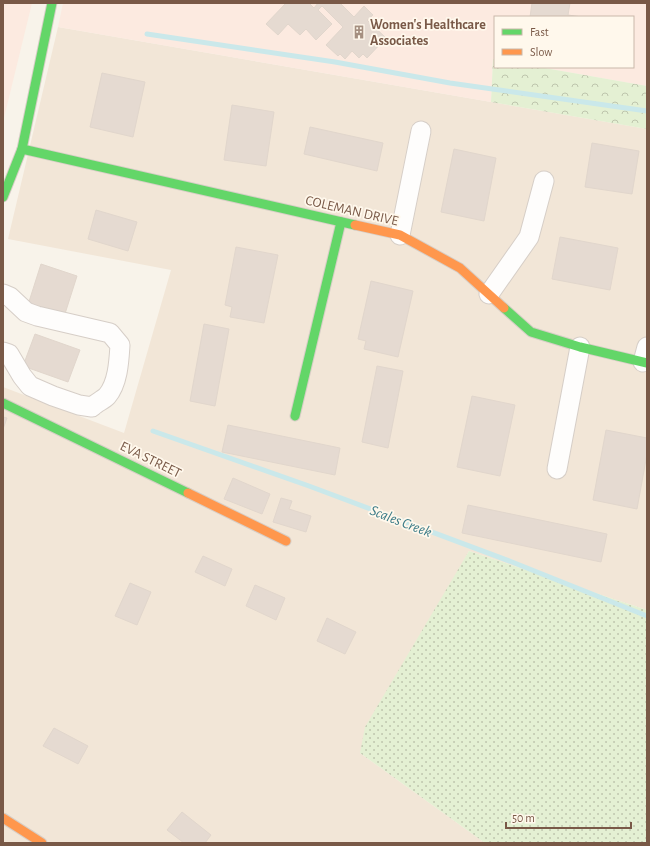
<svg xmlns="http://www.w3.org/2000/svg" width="650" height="846" viewBox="0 0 650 846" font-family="'Alegreya Sans',sans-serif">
<defs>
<pattern id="green-dots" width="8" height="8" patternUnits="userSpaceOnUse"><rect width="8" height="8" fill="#e4f0d3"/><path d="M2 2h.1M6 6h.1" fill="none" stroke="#bec5ad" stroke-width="1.8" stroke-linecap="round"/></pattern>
<pattern id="forest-crowns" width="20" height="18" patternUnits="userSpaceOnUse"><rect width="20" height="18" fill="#e4f0d3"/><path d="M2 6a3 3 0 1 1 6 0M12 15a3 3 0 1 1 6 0" fill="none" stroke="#bec5ad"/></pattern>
</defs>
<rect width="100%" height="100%" fill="#f8f3ea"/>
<polygon fill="#f2e6d7" points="58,27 647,129 647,610 469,551 360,753 485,843 3,843 3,387 124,433 171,270 8,239"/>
<g fill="#fceae0">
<polygon points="3,3 32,3 3,122"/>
<polygon points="63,3 647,3 647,86 539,67 633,67 633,17 495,17 495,59 493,59 491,102 58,27"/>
</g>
<polygon fill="url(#green-dots)" points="469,551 647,610 647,843 485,843 360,753 365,727"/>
<polygon fill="url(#forest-crowns)" points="493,59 495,59 495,67 539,67 647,86 647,129 491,102"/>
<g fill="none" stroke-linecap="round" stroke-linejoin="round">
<g stroke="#cae8ea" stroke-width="5">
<polyline points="147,34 335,62 450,83 647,111"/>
<polyline points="153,431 309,486 512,562 647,616"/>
</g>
</g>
<g fill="#e5dad1" stroke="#e1d6cc">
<polygon points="286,3 309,3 314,8 318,3 342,3 341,4 354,17 364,6 373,15 367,20 386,38 367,58 363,54 359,58 352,51 345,59 340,54 338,56 326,45 343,27 322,6 318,10 332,24 316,40 306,29 300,35 288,24 278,35 266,24"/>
<polygon points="532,3 570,3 568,15 582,17 530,17"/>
<polygon points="102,73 145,82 133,137 90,127"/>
<polygon points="232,105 274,112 266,166 224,160"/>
<polygon points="310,127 383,143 377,171 304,154"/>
<polygon points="592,143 639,151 632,194 585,187"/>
<polygon points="454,149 496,158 484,221 441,212"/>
<polygon points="96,210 137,222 128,251 88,239"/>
<polygon points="560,237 618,248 610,290 552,279"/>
<polygon points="236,247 278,255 264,323 230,317 232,307 225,305"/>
<polygon points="41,264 77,276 63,320 27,308"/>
<polygon points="371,281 413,291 398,357 364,349 366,341 358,339"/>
<polygon points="204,324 229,329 215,406 190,401"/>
<polygon points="35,334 80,350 68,382 23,366"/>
<polygon points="377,366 403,371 388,448 362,442"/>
<polygon points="472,396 515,405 500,476 457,467"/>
<polygon points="3,417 7,418 3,429"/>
<polygon points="228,425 340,448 335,475 222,452"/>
<polygon points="606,430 647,438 647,454 637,509 593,500"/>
<polygon points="233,478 270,494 262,514 224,499"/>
<polygon points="281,498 292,501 289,509 311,516 306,532 273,522"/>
<polygon points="468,505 607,534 601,562 462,533"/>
<polygon points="203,556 232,569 225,586 195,572"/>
<polygon points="130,583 151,592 137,625 115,616"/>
<polygon points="255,585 285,598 276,620 246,606"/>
<polygon points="327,618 356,632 345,654 317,641"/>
<polygon points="54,728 88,746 78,764 43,746"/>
<polygon points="182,812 211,835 205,843 184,843 167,830"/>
</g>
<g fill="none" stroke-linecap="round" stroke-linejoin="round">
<g stroke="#d6cec7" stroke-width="21">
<g id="street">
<polyline points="400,235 421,131"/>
<path d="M3,294L10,297L26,312L37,316L110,333L120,345C119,361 118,383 107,396C103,400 96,403 92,407L79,405L53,396L30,386L22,376L9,354L3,352"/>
<polyline points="489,294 529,237 544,181"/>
<polyline points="643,362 647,347"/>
<polyline points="557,469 580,347"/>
</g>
</g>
<g stroke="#d7cec6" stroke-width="11">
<g id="fast">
<polyline points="22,149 355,225"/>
<polyline points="3,197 22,149 52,3"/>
<polyline points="504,308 531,332 580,347 647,363"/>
<polyline points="3,403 188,493"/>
<polyline points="295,416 341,222"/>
</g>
</g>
<g stroke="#d7cec6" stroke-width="11">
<g id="slow">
<polyline points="355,225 400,235 460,268 504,308"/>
<polyline points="188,493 286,541"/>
<polyline points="3,818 42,843"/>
</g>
</g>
<use href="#street" stroke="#fefdfc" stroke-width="19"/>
<use href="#fast" stroke="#63d668" stroke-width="9"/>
<use href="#slow" stroke="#ff974d" stroke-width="9"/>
</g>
<defs>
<g id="building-bare" transform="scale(1.08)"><path d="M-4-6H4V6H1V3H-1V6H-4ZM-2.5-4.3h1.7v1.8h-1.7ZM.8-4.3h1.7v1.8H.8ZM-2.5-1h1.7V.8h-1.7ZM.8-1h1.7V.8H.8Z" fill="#a58f80" stroke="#fff8ec" stroke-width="2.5" paint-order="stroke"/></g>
</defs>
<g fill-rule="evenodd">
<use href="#building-bare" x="359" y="32"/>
</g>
<g text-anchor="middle" stroke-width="3.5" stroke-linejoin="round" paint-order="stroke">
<g font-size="14" font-weight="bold" fill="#795947" stroke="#fff8ec" text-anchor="start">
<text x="370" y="29">Women's Healthcare<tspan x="370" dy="16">Associates</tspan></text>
</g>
<g font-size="14" fill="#795947" stroke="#fff8ec">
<text transform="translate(352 210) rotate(13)" y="5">COLEMAN DRIVE</text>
<text transform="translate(151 459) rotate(26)" y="5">EVA STREET</text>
</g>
<g font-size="15" font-style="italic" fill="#3b7b87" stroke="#fff8ec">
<text transform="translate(401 521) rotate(21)" y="5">Scales Creek</text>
</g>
</g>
<rect width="650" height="846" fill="none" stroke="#795947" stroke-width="8"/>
<rect x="494" y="16" width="140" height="52" fill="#fff8ec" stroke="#c9b8aa"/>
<rect x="502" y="29" width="20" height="6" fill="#63d668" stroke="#c9b8aa"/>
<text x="530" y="36" font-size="12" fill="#795947">Fast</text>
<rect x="502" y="49" width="20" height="6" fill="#ff974d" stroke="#c9b8aa"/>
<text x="530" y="56" font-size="12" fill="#795947">Slow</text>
<path d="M506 822v6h125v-6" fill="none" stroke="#795947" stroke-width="2"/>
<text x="512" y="822" font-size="12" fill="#795947" stroke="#fff8ec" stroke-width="3" paint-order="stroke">50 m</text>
</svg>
